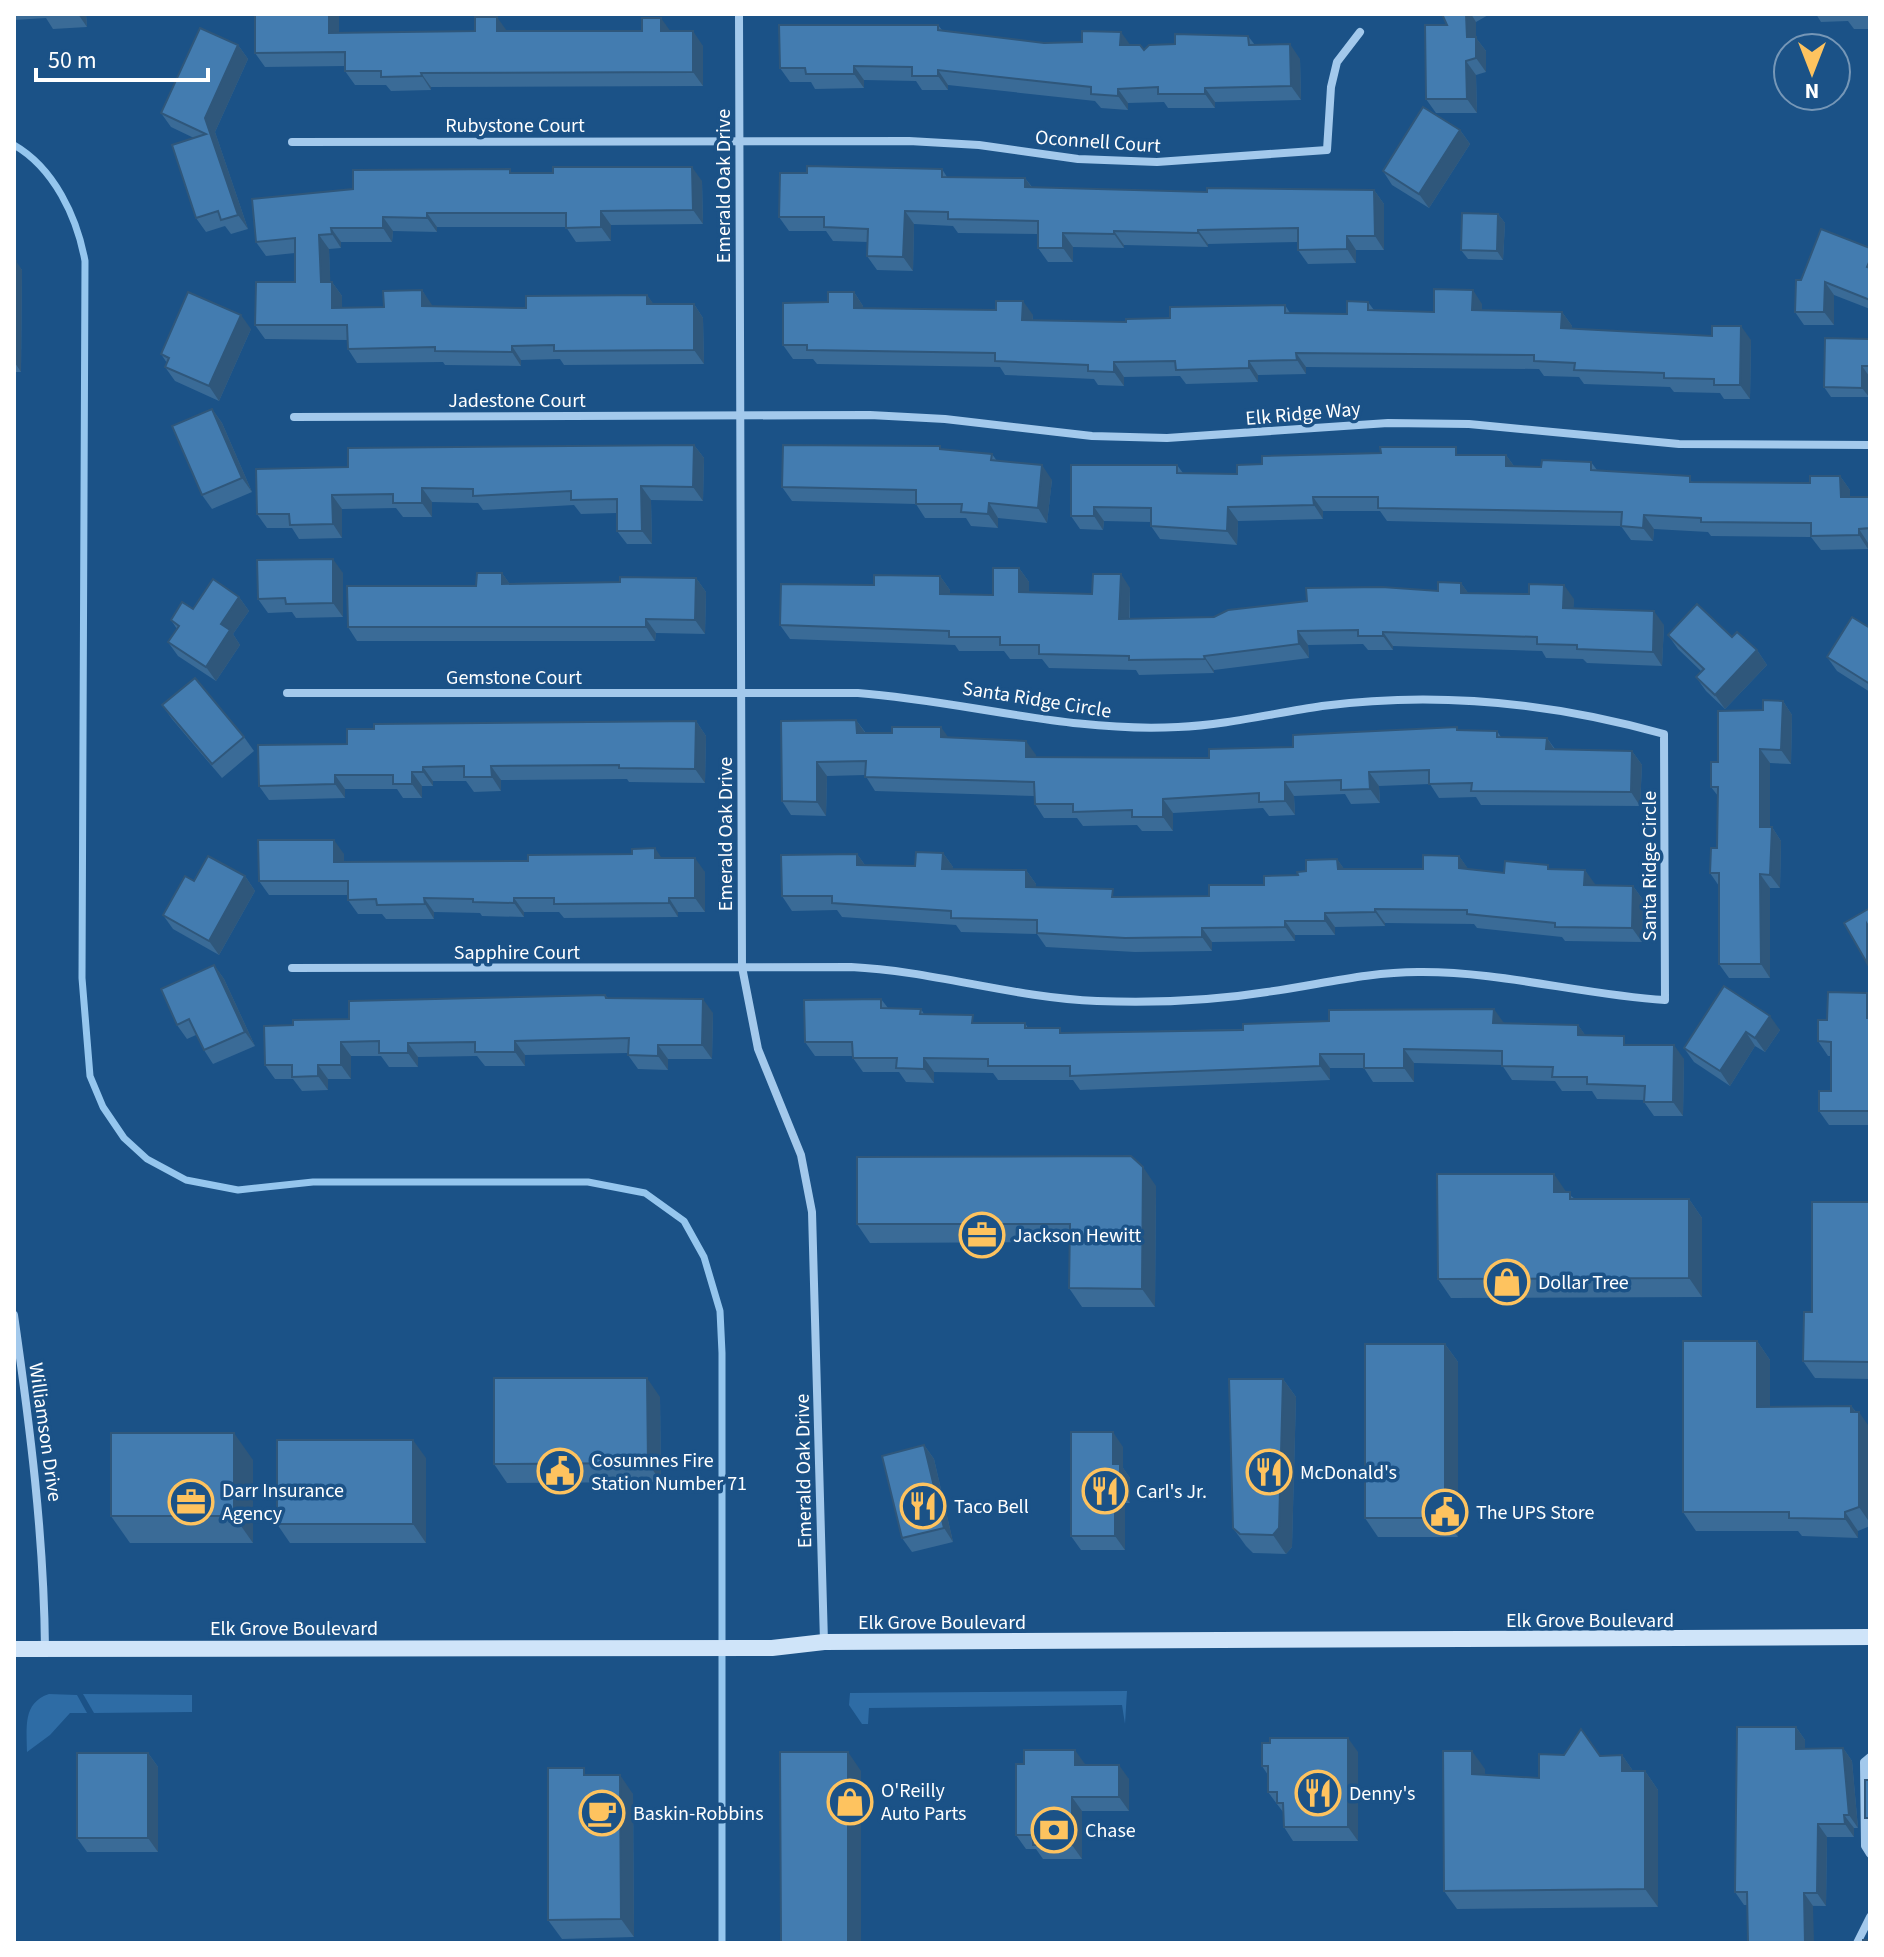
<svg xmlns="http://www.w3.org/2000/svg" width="1884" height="1957" viewBox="0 0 1884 1957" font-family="'Source Sans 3',sans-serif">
<rect width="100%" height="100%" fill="#1b5287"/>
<g fill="#2e6ca5">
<polygon points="1127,1691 1125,1724 1122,1705 869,1708 868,1724 862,1724 849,1705 850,1693"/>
<path d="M49,1694L77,1695L87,1713H70L50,1735L27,1752C27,1728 22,1703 49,1694Z"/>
<polygon points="83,1694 192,1695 192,1712 94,1713"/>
</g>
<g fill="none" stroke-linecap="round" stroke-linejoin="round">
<path stroke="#95c6ee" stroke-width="7" d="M14,145C54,168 77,217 85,261L82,978L90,1076L103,1107L124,1138L147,1159L186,1180L238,1190L313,1182H588L645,1193L684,1221L704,1257L720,1311L722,1353V1943"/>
<g stroke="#a3c9ec" stroke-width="8">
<polyline points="739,14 742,967 758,1049 801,1155 812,1212 824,1642"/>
<polyline points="292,142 909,141 979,145 1078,159 1157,162 1327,150 1331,87 1337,62 1360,32"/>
<polyline points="294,417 870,415 945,419 1092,436 1167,438 1388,423 1469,424 1679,444 1870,445"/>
<path d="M287,693H858C965,701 1070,733 1178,727C1226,725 1274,713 1322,706C1436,691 1553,703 1664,734L1665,1000C1582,995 1501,971 1418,972C1367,972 1318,985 1267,992C1211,1001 1154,1003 1097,1001C1014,998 934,971 851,967L292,968"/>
<path d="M14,1315C30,1427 44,1536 45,1649"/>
<polyline points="1870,1757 1864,1762 1865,1846 1870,1854"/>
<polyline points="1857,1943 1870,1917"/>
</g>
<polyline stroke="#cfe4f9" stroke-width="16" points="14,1649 772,1648 824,1642 1870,1637"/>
</g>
<g fill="#3a6b97">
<polygon points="14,14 86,14 87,27 53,29 46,18 14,20"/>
<polygon points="339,14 339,33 670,31 703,46 703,86 431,87 431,90 391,91 386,85 355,85 345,71 345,66 265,67 255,53"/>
<polygon points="1442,14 1490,14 1476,22 1476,38 1486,51 1486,72 1476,75 1477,113 1436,113 1426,99 1447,25"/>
<polygon points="1816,14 1870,14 1870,29 1854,29 1848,21 1821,22"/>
<polygon points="938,25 942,30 1044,43 1130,45 1144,50 1248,36 1255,45 1300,59 1301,100 1215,102 1215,108 1168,108 1164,102 1128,103 1128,110 1101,108 1095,101 948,85 948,90 922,90 916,81 864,80 864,88 815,89 811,82 790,82 780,68"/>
<polygon points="238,45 248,59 215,132 248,229 231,234 225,226 206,232 196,218 194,138 171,127 161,113"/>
<polygon points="1460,130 1470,144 1429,208 1392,185 1383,171"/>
<polygon points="942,169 947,177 1025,178 1032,187 1207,192 1374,190 1384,204 1384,250 1356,250 1356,263 1308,264 1298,250 1298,242 1208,244 1208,247 1124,245 1124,248 1073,247 1073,262 1048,262 1038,248 1038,234 958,233 953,226 914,224 913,271 877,270 867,256 868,242 833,241 826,231 789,231 779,217 807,173"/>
<polygon points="513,173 702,181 703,224 611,225 611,241 576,242 566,227 437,227 437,232 393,231 392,242 341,242 341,248 329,249 330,282 332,282 342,296 342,307 384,307 422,290 432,307 526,308 647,295 653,304 694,304 703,318 704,364 564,365 560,359 521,360 521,366 445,365 443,362 357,363 348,349 347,340 265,339 255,325 295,282 295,253 266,256 256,242"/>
<polygon points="1498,214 1505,223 1503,260 1468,259 1461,250"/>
<polygon points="1870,248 1870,309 1834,295 1834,325 1804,325 1795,312 1801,280"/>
<polygon points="14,261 22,270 21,372 14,372"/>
<polygon points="854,292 863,306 863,308 1033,315 1033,320 1126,322 1285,305 1290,313 1347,314 1368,302 1374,310 1434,312 1482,304 1482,310 1562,312 1572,326 1572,329 1751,340 1750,399 1724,399 1720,393 1674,392 1670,387 1584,384 1579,377 1544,376 1539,369 1306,367 1306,374 1258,375 1258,382 1186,384 1180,376 1124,377 1124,386 1098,385 1094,379 1005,375 1000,367 817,364 813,359 793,359 783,345 828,302"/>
<polygon points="251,329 219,401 175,381 165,367 167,363 161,354"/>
<polygon points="1870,339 1869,397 1831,397 1824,387"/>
<polygon points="212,409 222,423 252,492 212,509 202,495"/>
<polygon points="694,445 704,458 703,501 651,500 652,544 627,544 617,531 617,513 581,514 574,505 483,510 478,503 432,502 432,517 403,517 396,508 342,509 342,538 299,539 292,528 267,528 257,514 348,467"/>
<polygon points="943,450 992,454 997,461 1052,480 1047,523 998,518 998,528 971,526 966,518 925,518 916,504 792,501 782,487"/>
<polygon points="1461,455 1506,455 1514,466 1541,467 1591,462 1597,470 1694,482 1810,483 1840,476 1850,490 1850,497 1870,497 1870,543 1868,543 1868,549 1821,550 1811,537 1711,536 1708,532 1654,529 1653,541 1631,540 1621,526 1387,521 1380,511 1323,511 1323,519 1238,521 1237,545 1160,539 1151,526 1151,522 1104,521 1103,530 1080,529 1071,516 1177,465 1183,473 1237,474"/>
<polygon points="1019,568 1029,582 1029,592 1092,594 1130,588 1130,619 1214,617 1438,591 1461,583 1468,593 1574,599 1573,608 1664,625 1662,666 1587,663 1583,659 1546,658 1542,651 1393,646 1393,650 1368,650 1363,644 1308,645 1309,658 1214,670 1214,673 1139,675 1136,670 1049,668 1042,659 1010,659 1004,651 959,651 955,645 790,639 780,625 874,585 940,576 950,590 950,594 993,595"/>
<polygon points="343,573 343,617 296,618 292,612 268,613 258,599"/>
<polygon points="502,573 509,583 620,582 696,578 706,592 705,634 656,633 655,641 357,641 348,627 476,586"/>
<polygon points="239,597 249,611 233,634 240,645 216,681 178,656 168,642 177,629 171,620 193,609"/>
<polygon points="1870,628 1870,692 1837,671 1827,657"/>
<polygon points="1668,635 1732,637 1757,650 1767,665 1725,709 1706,691 1696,677 1701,671 1678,649"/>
<polygon points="1783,701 1792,715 1791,764 1770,763 1770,827 1772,827 1781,841 1780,888 1770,888 1770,978 1729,978 1719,964 1719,886 1710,873 1717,848 1718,796 1711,787 1718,762 1763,710"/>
<polygon points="162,705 244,737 254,751 222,778 172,719"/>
<polygon points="856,720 866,733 948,738 1036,755 1036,757 1209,758 1293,747 1460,731 1497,731 1501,737 1547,738 1555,749 1632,751 1642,765 1640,806 1481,805 1476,797 1439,798 1430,784 1379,786 1380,803 1351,804 1345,794 1294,796 1295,815 1269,816 1263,808 1173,813 1173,831 1142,831 1137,825 1083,826 1077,818 1044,818 1035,804 1034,796 875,791 865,775 827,776 826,816 791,815 782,801"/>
<polygon points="696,721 706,736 705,783 629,782 627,779 501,780 501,791 474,792 466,781 433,781 433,786 422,786 422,798 403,798 397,789 345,789 345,798 269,800 259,786 347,744"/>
<polygon points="943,853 953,867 952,869 1026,870 1036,884 1036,887 1118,897 1209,896 1264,885 1298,875 1337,859 1344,869 1423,869 1459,856 1468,869 1504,873 1551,869 1585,870 1594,885 1633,886 1643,900 1642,942 1565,941 1562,937 1477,928 1474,924 1385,923 1385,926 1335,927 1335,935 1295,935 1295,941 1212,942 1212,951 1135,952 1046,947 1037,934 961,932 956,925 842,917 837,910 792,911 782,896 857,854 865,865 915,866"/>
<polygon points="344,854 344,862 528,861 662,858 705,872 705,912 678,912 678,917 564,918 559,912 524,912 524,917 482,916 480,913 434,912 434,919 386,919 382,914 358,914 348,900 348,895 269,895 259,881"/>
<polygon points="245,876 255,891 219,955 173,929 163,915 194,881"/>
<polygon points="214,965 224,979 255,1046 213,1064 204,1050 196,1035 187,1039 177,1025"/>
<polygon points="1724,986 1780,1030 1765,1052 1755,1046 1730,1086 1694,1062 1684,1048"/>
<polygon points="605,995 608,998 713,1013 712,1059 668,1059 668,1070 638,1069 628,1055 628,1053 525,1055 525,1066 485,1066 477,1056 418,1057 418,1067 389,1067 381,1056 351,1056 351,1079 328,1079 328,1090 302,1091 293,1079 275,1079 265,1065 293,1025 349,1019"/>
<polygon points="1870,997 1870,1125 1829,1125 1819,1111 1831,1091 1831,1056 1828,1056 1818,1041 1827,1020"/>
<polygon points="881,999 888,1008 921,1009 924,1014 978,1023 1025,1023 1028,1028 1063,1033 1504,1023 1578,1025 1585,1035 1630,1045 1684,1059 1683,1116 1654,1116 1644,1102 1644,1100 1597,1099 1592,1091 1562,1091 1555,1081 1512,1080 1502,1065 1414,1063 1414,1082 1373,1082 1364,1068 1330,1068 1330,1080 1080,1090 1073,1080 998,1080 993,1073 934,1072 934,1083 906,1082 899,1072 863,1072 853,1058 853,1056 815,1056 805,1042"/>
<polygon points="1156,1186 1155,1307 1082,1307 1069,1288 1070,1242 870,1243 857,1224"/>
<polygon points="1566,1192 1575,1199 1689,1199 1702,1218 1702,1297 1451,1298 1438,1279"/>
<polygon points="1870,1202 1870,1379 1815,1378 1803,1361 1812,1312"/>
<polygon points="1757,1341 1770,1360 1770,1407 1851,1406 1870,1428 1870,1526 1858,1531 1858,1538 1802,1536 1798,1531 1696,1531 1683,1512"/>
<polygon points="1445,1344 1458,1362 1458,1537 1378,1537 1365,1518"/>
<polygon points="1283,1379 1296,1397 1292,1547 1286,1554 1253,1553 1246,1546 1233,1528"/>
<polygon points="660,1397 661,1482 507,1483 494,1464"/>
<polygon points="924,1445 934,1459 953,1542 912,1552 902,1538"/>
<polygon points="1123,1447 1123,1468 1130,1478 1130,1503 1125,1503 1125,1550 1081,1550 1071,1536"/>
<polygon points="426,1458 426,1543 290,1543 277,1524"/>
<polygon points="253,1460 253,1543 130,1543 111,1516"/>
<polygon points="1796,1727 1805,1740 1805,1749 1843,1748 1852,1761 1858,1828 1854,1828 1854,1837 1827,1837 1826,1906 1744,1905 1735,1892"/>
<polygon points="1358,1752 1358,1841 1293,1841 1284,1827 1283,1812 1268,1792 1268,1775 1262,1766"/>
<polygon points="148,1753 158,1767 158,1852 87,1852 77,1838"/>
<polygon points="1622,1755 1633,1771 1645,1771 1658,1790 1658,1907 1457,1909 1444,1891 1485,1769 1485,1775 1539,1778 1600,1756"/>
<polygon points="1085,1764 1129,1779 1129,1811 1082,1811 1082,1859 1043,1859 1036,1849 1026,1849 1016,1835"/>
<polygon points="589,1775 633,1794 634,1937 562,1939 548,1920"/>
</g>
<g fill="#2f577b">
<polygon points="78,14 86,14 87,27"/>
<polygon points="329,14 339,14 339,47 329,33"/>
<polygon points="1466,14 1471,14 1476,22 1476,38 1486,51 1486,72 1476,58 1467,37"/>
<polygon points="497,17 507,31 497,31"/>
<polygon points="661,18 671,32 661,31"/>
<polygon points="693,31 703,46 703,86 693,72"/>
<polygon points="1121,32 1131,46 1120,45"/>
<polygon points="1290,44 1300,59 1301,100 1291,86"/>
<polygon points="238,45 248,59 215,132 248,229 238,215 205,118"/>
<polygon points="1466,61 1476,75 1477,113 1467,99"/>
<polygon points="854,66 864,80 864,88 854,74"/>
<polygon points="938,70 948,85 948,90 938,76"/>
<polygon points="421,73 431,87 431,90 422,76"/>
<polygon points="1205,88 1215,102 1215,108 1205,94"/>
<polygon points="1118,89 1128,103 1128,110 1118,96"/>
<polygon points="1460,130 1470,144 1429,208 1419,194"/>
<polygon points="692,167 702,181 703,224 693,210"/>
<polygon points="1025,178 1035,192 1025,187"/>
<polygon points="1374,190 1384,204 1384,250 1375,236"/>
<polygon points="601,211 611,225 611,241 601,227"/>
<polygon points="905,211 914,224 913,271 903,257"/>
<polygon points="427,213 437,227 437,232 427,218"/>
<polygon points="1498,214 1505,223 1503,260 1497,251"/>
<polygon points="383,217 393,231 392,242 383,228"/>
<polygon points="331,228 341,242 341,248 332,234"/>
<polygon points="1198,230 1208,244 1208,247 1198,233"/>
<polygon points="1114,231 1124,245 1124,248 1114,234"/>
<polygon points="1063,233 1073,247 1073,262 1063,248"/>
<polygon points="319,235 329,249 331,296 321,282"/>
<polygon points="1347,236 1356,250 1356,263 1347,249"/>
<polygon points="16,261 22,270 21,372 15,363"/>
<polygon points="332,282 342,296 342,322 332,308"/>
<polygon points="1825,282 1834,295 1834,325 1824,312"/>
<polygon points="422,290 432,305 432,320 422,306"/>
<polygon points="1473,290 1482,304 1482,324 1472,310"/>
<polygon points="854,292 863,306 863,322 854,308"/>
<polygon points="647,295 657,309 647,304"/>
<polygon points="1023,301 1033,315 1032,334 1022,320"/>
<polygon points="694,304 703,318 704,364 694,350"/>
<polygon points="1562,312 1572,326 1571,343 1561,328"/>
<polygon points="241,315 251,329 219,401 209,386"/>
<polygon points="1741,326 1751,340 1750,399 1740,385"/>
<polygon points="512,346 521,360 521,366 512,352"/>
<polygon points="1296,353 1306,367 1306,374 1297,360"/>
<polygon points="1249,361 1258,375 1258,382 1249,368"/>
<polygon points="1114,362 1124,377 1124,386 1114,372"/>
<polygon points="1862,366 1869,376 1869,397 1862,388"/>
<polygon points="212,409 222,423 252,492 242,478"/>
<polygon points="694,445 704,458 703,501 693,487"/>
<polygon points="1506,455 1516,469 1506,466"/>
<polygon points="1042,465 1052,480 1047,523 1038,508"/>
<polygon points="1840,476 1850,490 1850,511 1841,497"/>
<polygon points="641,486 651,500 652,544 642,531"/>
<polygon points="422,488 432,502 432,517 422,503"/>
<polygon points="332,495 342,509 342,538 333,524"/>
<polygon points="1313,497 1323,511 1323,519 1314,505"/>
<polygon points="989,503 998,518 998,528 988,514"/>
<polygon points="1094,507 1104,521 1103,530 1094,516"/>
<polygon points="1228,507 1238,521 1237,545 1227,531"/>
<polygon points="1644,515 1654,529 1653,541 1643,528"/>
<polygon points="1859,529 1868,543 1868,549 1859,535"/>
<polygon points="333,559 343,573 343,617 333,603"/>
<polygon points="1019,568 1029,582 1029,606 1019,592"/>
<polygon points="502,573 512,587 502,584"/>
<polygon points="1121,574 1130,588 1129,633 1119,619"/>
<polygon points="940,576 950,590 950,608 940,594"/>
<polygon points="696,578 706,592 705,634 695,620"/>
<polygon points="1461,583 1471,597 1461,593"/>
<polygon points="1564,585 1574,599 1573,622 1563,608"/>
<polygon points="239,597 249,611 233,634 240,645 216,681 206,667 221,624"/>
<polygon points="1654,611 1664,625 1662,666 1653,652"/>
<polygon points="646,619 656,633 655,641 646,627"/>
<polygon points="1298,631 1308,645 1309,658 1299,644"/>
<polygon points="1383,632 1393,646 1393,650 1383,636"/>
<polygon points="1757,650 1767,665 1725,709 1715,695"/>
<polygon points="1204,656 1214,670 1214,673 1205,659"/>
<polygon points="1783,701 1792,715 1791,764 1781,750"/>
<polygon points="856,720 866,734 857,733"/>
<polygon points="696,721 706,736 705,783 695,769"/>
<polygon points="941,727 951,741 941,737"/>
<polygon points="1547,738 1556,752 1546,749"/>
<polygon points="1026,741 1036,755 1035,771 1026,757"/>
<polygon points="1760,749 1770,763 1770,840 1760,827"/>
<polygon points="1632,751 1642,765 1640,806 1631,792"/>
<polygon points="817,762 827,776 826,816 817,802"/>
<polygon points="491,766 501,780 501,791 492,777"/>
<polygon points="423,767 433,781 433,786 423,772"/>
<polygon points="412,772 422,786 422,798 412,784"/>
<polygon points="1369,772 1379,786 1380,803 1370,789"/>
<polygon points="335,775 345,789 345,798 335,784"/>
<polygon points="1285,782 1294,796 1295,815 1285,801"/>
<polygon points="1163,799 1173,813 1173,831 1163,817"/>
<polygon points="1772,827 1781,841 1780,888 1770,875"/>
<polygon points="334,840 344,854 344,876 334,862"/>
<polygon points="655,848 665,863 655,858"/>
<polygon points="943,853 953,867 952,883 942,869"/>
<polygon points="857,854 867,868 857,865"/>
<polygon points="1459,856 1469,870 1459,868"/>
<polygon points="695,858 705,872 705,912 695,898"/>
<polygon points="1337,859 1347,873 1338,869"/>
<polygon points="1026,870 1036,884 1036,901 1026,887"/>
<polygon points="1585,870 1595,884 1594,899 1584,885"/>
<polygon points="1760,874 1770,888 1770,978 1761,964"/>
<polygon points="245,876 255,891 219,955 209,941"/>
<polygon points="1633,886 1643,900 1642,942 1632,928"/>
<polygon points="424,898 434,912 434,919 425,904"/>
<polygon points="514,898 524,912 524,917 514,903"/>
<polygon points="669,898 678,912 678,917 669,903"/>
<polygon points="1375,909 1385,923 1385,926 1375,912"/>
<polygon points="1325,913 1335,927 1335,935 1325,921"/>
<polygon points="1285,921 1295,935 1295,941 1285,927"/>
<polygon points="1867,924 1870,928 1870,967 1867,963"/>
<polygon points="1202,928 1212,942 1212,951 1202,937"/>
<polygon points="214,965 224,979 255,1046 245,1032"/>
<polygon points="1867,993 1870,997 1870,1022 1867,1018"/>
<polygon points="703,999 713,1013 712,1059 702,1045"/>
<polygon points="1494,1009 1504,1023 1493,1023"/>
<polygon points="1770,1016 1780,1030 1765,1052 1755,1038"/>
<polygon points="1578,1025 1588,1039 1578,1035"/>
<polygon points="1746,1032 1755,1046 1730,1086 1720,1071"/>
<polygon points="515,1041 525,1055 525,1066 515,1052"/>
<polygon points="341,1042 351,1056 351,1079 341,1065"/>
<polygon points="408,1043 418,1057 418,1067 408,1053"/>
<polygon points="658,1045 668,1059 668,1070 658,1056"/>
<polygon points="1674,1045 1684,1059 1683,1116 1673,1102"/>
<polygon points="1404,1049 1414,1063 1414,1082 1404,1068"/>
<polygon points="1320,1054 1330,1068 1330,1080 1320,1066"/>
<polygon points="924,1058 934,1072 934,1083 924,1069"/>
<polygon points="318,1065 328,1079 328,1090 318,1076"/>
<polygon points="1143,1167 1156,1186 1155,1307 1142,1289"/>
<polygon points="1554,1174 1567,1193 1554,1192"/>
<polygon points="1689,1199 1702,1218 1702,1297 1689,1278"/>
<polygon points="1757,1341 1770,1360 1770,1426 1757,1407"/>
<polygon points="1445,1344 1458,1362 1458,1537 1445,1518"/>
<polygon points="647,1378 660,1397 661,1482 648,1463"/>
<polygon points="1283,1379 1296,1397 1292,1547 1286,1554 1273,1535"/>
<polygon points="1851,1406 1859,1416 1859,1412 1870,1428 1870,1523 1859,1507"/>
<polygon points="1113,1432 1123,1447 1123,1468 1130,1478 1130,1503 1120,1489 1113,1464"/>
<polygon points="234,1433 253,1460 253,1543 234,1516"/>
<polygon points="413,1440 426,1458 426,1543 413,1524"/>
<polygon points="924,1445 934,1459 953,1542 944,1528"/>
<polygon points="1115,1489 1125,1503 1125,1550 1115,1536"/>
<polygon points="1845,1512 1858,1531 1858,1538 1845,1519"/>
<polygon points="1796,1727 1805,1740 1805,1762 1796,1749"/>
<polygon points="1348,1738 1358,1752 1358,1841 1348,1827"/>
<polygon points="1843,1748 1852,1761 1858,1828 1849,1815"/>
<polygon points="1075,1750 1085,1764 1085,1779 1075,1765"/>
<polygon points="1472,1751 1485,1769 1485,1792 1472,1774"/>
<polygon points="848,1752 861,1771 861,1943 848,1943"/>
<polygon points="148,1753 158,1767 158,1852 148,1838"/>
<polygon points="1622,1755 1635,1774 1622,1771"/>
<polygon points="1119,1765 1129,1779 1129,1811 1119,1797"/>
<polygon points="1645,1771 1658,1790 1658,1907 1645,1889"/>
<polygon points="620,1775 633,1794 634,1937 621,1919"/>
<polygon points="1072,1797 1082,1811 1082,1859 1072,1845"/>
<polygon points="1844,1815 1854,1828 1854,1837 1845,1824"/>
<polygon points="1818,1824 1827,1837 1826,1906 1817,1893"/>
<polygon points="1804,1893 1813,1906 1814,1943 1805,1943"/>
</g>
<g fill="#437cb0" stroke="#2f577b" stroke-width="2">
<polygon points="255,14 329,14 329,33 475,31 475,17 497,17 497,31 642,31 642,18 661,18 661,31 693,31 693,72 421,73 422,76 381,77 381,71 345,71 345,52 255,53"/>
<polygon points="1442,14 1466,14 1467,37 1476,37 1476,58 1466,61 1467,99 1426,99 1425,25 1447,25"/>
<rect x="1844" y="14" width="26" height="1"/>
<polygon points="779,25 938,25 938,30 1044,43 1082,42 1082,31 1121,32 1120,45 1140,45 1144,50 1149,45 1175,44 1175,34 1248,36 1249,45 1290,44 1291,86 1205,88 1205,94 1158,94 1158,87 1118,89 1118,96 1091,94 1091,87 938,70 938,76 912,76 912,67 854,66 854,74 806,74 805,68 780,68"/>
<polygon points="200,28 238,45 205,118 238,215 221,220 218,211 196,218 172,145 206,134 161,113"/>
<polygon points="1423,107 1460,130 1419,194 1383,171"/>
<polygon points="807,166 942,169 942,177 1025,178 1025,187 1207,192 1207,188 1374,190 1375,236 1347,236 1347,249 1298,250 1298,228 1198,230 1198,233 1114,231 1114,234 1063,233 1063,248 1038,248 1038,221 948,219 948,212 905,211 903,257 867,256 868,229 824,227 824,217 779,217 780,173 807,173"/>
<polygon points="553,167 692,167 693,210 601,211 601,227 566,228 566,213 427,213 427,218 383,217 383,228 331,228 332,234 319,235 321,282 332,282 332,308 384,307 383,291 422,290 422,306 526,308 526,296 647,295 647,304 694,304 694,350 554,351 554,345 512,346 512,352 435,351 435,347 348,349 347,325 255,325 256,282 295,282 295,238 256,242 252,199 353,189 353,170 510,169 510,173 553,173"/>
<polygon points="1462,213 1498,214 1497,251 1461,250"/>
<polygon points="1821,229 1870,248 1870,260 1867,267 1870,268 1870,300 1825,282 1824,312 1795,312 1796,280 1801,280"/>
<polygon points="14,261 16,261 15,363 14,363"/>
<polygon points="1434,289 1473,290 1472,310 1562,312 1561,328 1712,336 1712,326 1741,326 1740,385 1714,385 1714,379 1664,378 1664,373 1574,370 1575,363 1534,361 1534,355 1296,353 1297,360 1249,361 1249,368 1176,370 1175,361 1114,362 1114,372 1088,371 1088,365 995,361 995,353 807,350 807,345 783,345 783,303 828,302 828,292 854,292 854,308 996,310 996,301 1023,301 1022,320 1126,322 1126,319 1170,318 1170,307 1285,305 1285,313 1347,314 1347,301 1368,302 1368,310 1434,312"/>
<polygon points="188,292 241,315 209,386 165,367 169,358 161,354"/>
<polygon points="1825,338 1870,339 1870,366 1862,366 1862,388 1824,387"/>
<polygon points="212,409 242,478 202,495 172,426"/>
<polygon points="694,445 693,487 641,486 642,531 617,531 617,499 571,500 571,491 473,496 473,489 422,488 422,503 393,503 393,494 332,495 333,524 290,525 289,514 257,514 256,469 348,467 348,448"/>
<polygon points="783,445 940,446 940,449 992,454 991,460 1042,465 1038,508 989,503 988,514 961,512 962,504 916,504 916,490 782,487"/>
<polygon points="1380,447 1456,447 1456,455 1506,455 1506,466 1541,467 1542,460 1591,462 1591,470 1690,476 1690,482 1810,483 1810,476 1840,476 1841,497 1870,497 1870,528 1859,529 1859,535 1811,536 1811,523 1701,522 1701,518 1644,515 1643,528 1621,526 1622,512 1378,508 1378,497 1313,497 1314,505 1228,507 1227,531 1151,526 1151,508 1094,507 1094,516 1071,516 1071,465 1177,465 1177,473 1237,474 1237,465 1262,464 1262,456 1381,453"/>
<polygon points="333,559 333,603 286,604 285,598 258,599 257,560"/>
<polygon points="993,568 1019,568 1019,592 1092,594 1093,574 1121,574 1119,619 1214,617 1228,610 1307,601 1306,588 1382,587 1438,591 1438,582 1461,583 1461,593 1529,594 1529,584 1564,585 1563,608 1654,611 1653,652 1577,649 1577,645 1537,644 1537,637 1383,632 1383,636 1358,636 1358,630 1298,631 1299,644 1204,656 1205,659 1129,660 1129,656 1039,654 1039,645 1000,645 1000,637 949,637 949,631 780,625 781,584 874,585 874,575 940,576 940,594 993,595"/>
<polygon points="477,573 502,573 502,584 620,582 620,577 696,578 695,620 646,619 646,627 348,627 347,586 476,586"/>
<polygon points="213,579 239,597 221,624 230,630 206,667 168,642 179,626 171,620 182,602 193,609"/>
<polygon points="1697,604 1732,637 1737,632 1757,650 1715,695 1696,677 1704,669 1668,635"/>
<polygon points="1852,617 1870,628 1870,684 1827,657"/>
<polygon points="195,678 244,737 212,764 162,705"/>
<polygon points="1763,700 1783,701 1781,750 1760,749 1760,827 1772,827 1770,875 1760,874 1761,964 1719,964 1719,873 1710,873 1711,848 1717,848 1718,787 1711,787 1711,762 1718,762 1718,711 1763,710"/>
<polygon points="856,720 857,733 892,733 892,727 941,727 941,737 1026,741 1026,757 1209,758 1209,749 1293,747 1293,735 1457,727 1457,730 1497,731 1497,737 1547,738 1546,749 1632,751 1631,792 1471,791 1472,783 1429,784 1429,770 1369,772 1370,789 1341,790 1341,780 1285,782 1285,801 1259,802 1259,793 1163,799 1163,817 1132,817 1132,810 1073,812 1073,804 1035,804 1034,782 865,777 866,761 817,762 817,802 782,801 781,721"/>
<polygon points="696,721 695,769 619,768 619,765 491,766 492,777 464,777 464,766 423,767 423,772 412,772 412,784 393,784 393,775 335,775 335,784 259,786 258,745 347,744 347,729 374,729 374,724"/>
<polygon points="258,840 334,840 334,862 528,861 528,855 632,854 632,849 655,848 655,858 695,858 695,898 669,898 669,903 554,904 554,898 514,898 514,903 473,902 473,899 424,898 425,904 377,905 376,899 348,900 348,881 259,881"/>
<polygon points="916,852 943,853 942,869 1026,870 1026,887 1113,889 1112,897 1209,896 1209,885 1264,885 1264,876 1298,875 1297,872 1306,871 1306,860 1337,859 1338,869 1423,869 1423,855 1459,856 1459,868 1504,873 1505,861 1548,865 1548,869 1585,870 1584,885 1633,886 1632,928 1555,927 1555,923 1467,914 1467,910 1375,909 1375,912 1325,913 1325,921 1285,921 1285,927 1202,928 1202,937 1125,938 1037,933 1037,920 951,918 951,911 832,903 832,896 782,896 781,855 857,854 857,865 915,866"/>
<polygon points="208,856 245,876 209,941 163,915 185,876 194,881"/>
<polygon points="1870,908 1870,929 1867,924 1867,963 1844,923"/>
<polygon points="214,965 245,1032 204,1050 189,1019 177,1025 161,989"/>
<polygon points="1724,986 1770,1016 1755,1038 1746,1032 1720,1071 1684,1048"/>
<polygon points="1828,992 1867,993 1867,1018 1870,1018 1869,1088 1870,1088 1870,1111 1819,1111 1819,1091 1831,1091 1831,1042 1818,1041 1818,1020 1827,1020"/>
<polygon points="605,995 606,998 703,999 702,1045 658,1045 658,1056 628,1055 629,1038 515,1041 515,1052 475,1052 475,1042 408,1043 408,1053 379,1053 379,1041 341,1042 341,1065 318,1065 318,1076 292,1077 292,1065 265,1065 264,1026 293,1025 293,1020 349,1019 349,1001"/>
<polygon points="881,999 881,1008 921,1009 920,1014 973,1015 972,1023 1025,1023 1025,1028 1060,1028 1060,1033 1243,1030 1243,1024 1329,1021 1329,1010 1494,1009 1493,1023 1578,1025 1578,1035 1624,1036 1624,1045 1674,1045 1673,1102 1644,1102 1645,1086 1587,1084 1587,1077 1552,1077 1553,1067 1502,1066 1502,1051 1404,1049 1404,1068 1364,1068 1364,1054 1320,1054 1320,1066 1070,1076 1070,1066 988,1066 988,1059 924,1058 924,1069 896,1068 897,1058 853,1058 852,1042 805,1042 804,1000"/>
<polygon points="1131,1156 1143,1167 1142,1289 1069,1288 1070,1224 857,1224 857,1157"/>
<polygon points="1437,1174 1554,1174 1554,1192 1570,1192 1570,1199 1689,1199 1689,1278 1438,1279"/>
<polygon points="1812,1202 1870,1202 1870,1362 1803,1361 1804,1312 1812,1312"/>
<polygon points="1683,1341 1757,1341 1757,1407 1851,1406 1851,1412 1859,1412 1859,1507 1845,1512 1845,1519 1789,1518 1789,1512 1683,1512"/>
<rect x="1365" y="1344" width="80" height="174"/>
<polygon points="494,1378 647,1378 648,1463 494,1464"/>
<polygon points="1229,1379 1283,1379 1279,1528 1273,1535 1240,1534 1233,1528"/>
<polygon points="1071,1432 1113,1432 1113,1464 1120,1464 1120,1489 1115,1489 1115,1536 1071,1536"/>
<rect x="111" y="1433" width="123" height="83"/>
<rect x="277" y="1440" width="136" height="84"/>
<polygon points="924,1445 944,1528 902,1538 882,1456"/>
<polygon points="1737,1727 1796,1727 1796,1749 1843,1748 1849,1815 1844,1815 1845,1824 1818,1824 1817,1893 1804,1893 1805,1943 1748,1943 1747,1892 1735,1892"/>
<polygon points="1581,1729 1600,1756 1622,1755 1622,1771 1645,1771 1645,1889 1444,1891 1443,1751 1472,1751 1472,1774 1539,1778 1539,1754 1564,1755"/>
<polygon points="1270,1738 1348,1738 1348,1827 1284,1827 1283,1803 1277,1803 1277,1792 1268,1792 1268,1766 1262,1766 1262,1743 1270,1743"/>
<polygon points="1024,1750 1075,1750 1075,1765 1119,1765 1119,1797 1072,1797 1072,1845 1033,1845 1033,1835 1016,1835 1016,1764 1024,1764"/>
<polygon points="780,1752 848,1752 848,1943 781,1943"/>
<rect x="77" y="1753" width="71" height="85"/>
<polygon points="548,1768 584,1768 584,1775 620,1775 621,1919 548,1920"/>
<rect x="1865" y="1780" width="5" height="38"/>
<rect x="1863" y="1940" width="7" height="3"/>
</g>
<defs>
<g id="office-ring" transform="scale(2.3)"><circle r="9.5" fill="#1b5287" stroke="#fec35f" stroke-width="1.5"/><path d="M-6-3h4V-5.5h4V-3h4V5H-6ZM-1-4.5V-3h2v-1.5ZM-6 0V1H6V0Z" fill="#fec35f"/></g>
<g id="shop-ring" transform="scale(2.3)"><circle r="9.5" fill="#1b5287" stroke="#fec35f" stroke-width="1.5"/><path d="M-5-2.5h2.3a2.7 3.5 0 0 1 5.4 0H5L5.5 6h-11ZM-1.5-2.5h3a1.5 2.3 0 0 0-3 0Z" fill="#fec35f"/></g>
<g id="civic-ring" transform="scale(2.3)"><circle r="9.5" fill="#1b5287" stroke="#fec35f" stroke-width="1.5"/><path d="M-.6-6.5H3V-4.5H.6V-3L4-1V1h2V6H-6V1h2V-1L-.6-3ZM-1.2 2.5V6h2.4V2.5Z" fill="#fec35f"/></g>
<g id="restaurant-ring" transform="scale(2.3)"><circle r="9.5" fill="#1b5287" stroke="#fec35f" stroke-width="1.5"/><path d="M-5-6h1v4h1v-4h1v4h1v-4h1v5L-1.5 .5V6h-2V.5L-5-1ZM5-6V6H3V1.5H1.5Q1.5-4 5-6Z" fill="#fec35f"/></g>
<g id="cafe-ring" transform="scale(2.3)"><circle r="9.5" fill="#1b5287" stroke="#fec35f" stroke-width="1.5"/><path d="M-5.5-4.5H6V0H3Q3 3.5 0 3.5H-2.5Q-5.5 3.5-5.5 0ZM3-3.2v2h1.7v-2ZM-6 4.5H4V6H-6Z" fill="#fec35f"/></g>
<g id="bank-ring" transform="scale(2.3)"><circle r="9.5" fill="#1b5287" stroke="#fec35f" stroke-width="1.5"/><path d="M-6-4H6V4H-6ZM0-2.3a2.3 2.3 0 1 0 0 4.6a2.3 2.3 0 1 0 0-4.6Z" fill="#fec35f"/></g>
</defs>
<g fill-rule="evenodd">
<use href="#office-ring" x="982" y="1235"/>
<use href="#shop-ring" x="1507" y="1282"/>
<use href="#civic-ring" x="560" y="1471"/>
<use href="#restaurant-ring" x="1269" y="1472"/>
<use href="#restaurant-ring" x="1105" y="1491"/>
<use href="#office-ring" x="191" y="1502"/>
<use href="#restaurant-ring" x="923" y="1506"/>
<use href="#civic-ring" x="1445" y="1512"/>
<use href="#restaurant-ring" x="1318" y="1793"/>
<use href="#shop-ring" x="850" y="1802"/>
<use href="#cafe-ring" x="602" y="1813"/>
<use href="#bank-ring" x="1054" y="1830"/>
</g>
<g text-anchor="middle" stroke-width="7" stroke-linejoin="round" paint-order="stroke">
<g font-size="20" fill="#fff" stroke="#1b5287">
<text x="515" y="132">Rubystone Court</text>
<text transform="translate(1098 141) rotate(4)" y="7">Oconnell Court</text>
<text transform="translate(723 186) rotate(-90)" y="7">Emerald Oak Drive</text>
<text x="517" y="407">Jadestone Court</text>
<text transform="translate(1303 413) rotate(-5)" y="7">Elk Ridge Way</text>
<text x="514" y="684">Gemstone Court</text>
<text transform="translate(1037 699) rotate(9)" y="7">Santa Ridge Circle</text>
<text transform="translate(725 834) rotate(-90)" y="7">Emerald Oak Drive</text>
<text transform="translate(1649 866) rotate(-90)" y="7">Santa Ridge Circle</text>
<text x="517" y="959">Sapphire Court</text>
<text transform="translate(46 1432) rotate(82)" y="7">Williamson Drive</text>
<text transform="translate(803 1471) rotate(-91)" y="7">Emerald Oak Drive</text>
<text x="1590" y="1627">Elk Grove Boulevard</text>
<text x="942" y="1629">Elk Grove Boulevard</text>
<text x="294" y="1635">Elk Grove Boulevard</text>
</g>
<g font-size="20" fill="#fff" stroke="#1b5287" text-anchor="start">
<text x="1013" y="1242">Jackson Hewitt</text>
<text x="1538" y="1289">Dollar Tree</text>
<text x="591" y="1467">Cosumnes Fire<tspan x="591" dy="23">Station Number 71</tspan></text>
<text x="1300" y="1479">McDonald's</text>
<text x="222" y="1497">Darr Insurance<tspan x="222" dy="23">Agency</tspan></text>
<text x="1136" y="1498">Carl's Jr.</text>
<text x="954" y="1513">Taco Bell</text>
<text x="1476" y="1519">The UPS Store</text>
<text x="881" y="1797">O'Reilly<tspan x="881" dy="23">Auto Parts</tspan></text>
<text x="1349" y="1800">Denny's</text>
<text x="633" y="1820">Baskin-Robbins</text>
<text x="1085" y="1837">Chase</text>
</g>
</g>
<rect width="1884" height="1957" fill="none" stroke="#ffffff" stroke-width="32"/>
<g transform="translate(1812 72) rotate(180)"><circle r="38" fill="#1b5287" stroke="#7697b7" stroke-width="2"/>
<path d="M0-6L14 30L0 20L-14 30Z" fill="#fec35f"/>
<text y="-12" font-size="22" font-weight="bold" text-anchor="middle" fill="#ffffff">N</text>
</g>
<path d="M36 68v12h172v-12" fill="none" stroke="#ffffff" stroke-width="4"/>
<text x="48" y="68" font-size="24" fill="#ffffff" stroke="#1b5287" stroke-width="6" paint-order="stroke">50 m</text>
</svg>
